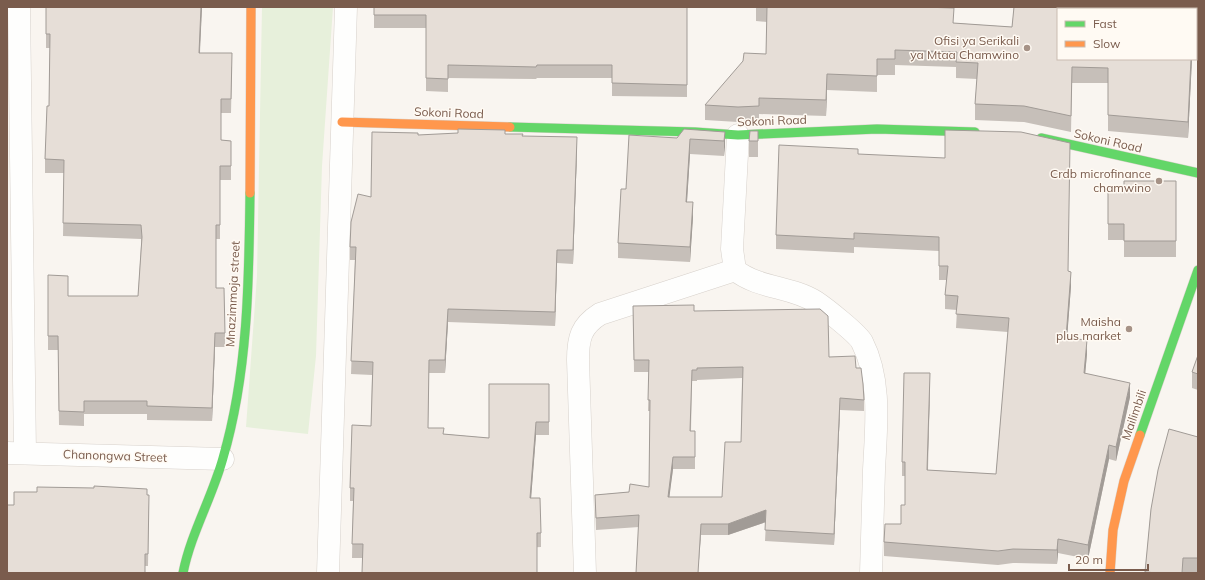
<svg xmlns="http://www.w3.org/2000/svg" width="1205" height="580" viewBox="0 0 1205 580" font-family="Mulish,sans-serif">
<rect width="100%" height="100%" fill="#f9f5f0"/>
<polygon fill="#e7f0db" points="262,7 333,7 322,166 316,356 308,434 246,427 257,276"/>
<g fill="none" stroke-linecap="round" stroke-linejoin="round">
<g stroke="#d7d1cb" stroke-width="23">
<g id="street">
<polyline points="19,7 25,453"/>
<path d="M738,135L732,249L735,270C759,289 791,286 816,302C825,308 858,334 862,342C882,381 876,428 874,470C873,504 872,539 871,573"/>
<polyline points="7,453 223,459"/>
<polyline points="328,573 346,7"/>
<path d="M585,573L578,360C578,338 581,326 600,314L735,270"/>
</g>
</g>
<g stroke="#d9d2cb" stroke-width="10">
<g id="fast">
<polyline points="510,127 695,132 738,135 877,129 975,132"/>
<polyline points="1041,138 1198,173"/>
<polyline points="1140,435 1198,270"/>
<path d="M183,573C191,533 212,498 223,458C248,373 249,281 250,193"/>
</g>
</g>
<g stroke="#d9d2cb" stroke-width="10">
<g id="slow">
<polyline points="342,122 510,127"/>
<polyline points="250,193 251,7"/>
<polyline points="1110,573 1113,530 1124,481 1140,435"/>
</g>
</g>
<use href="#street" stroke="#fefefd" stroke-width="22"/>
<use href="#fast" stroke="#63d668" stroke-width="9"/>
<use href="#slow" stroke="#ff974d" stroke-width="9"/>
</g>
<g fill="#c6bfb9" fill-rule="evenodd">
<polygon points="46,7 202,7 200,53 232,67 231,113 221,113 221,140 231,141 231,180 220,180 220,239 216,239 216,288 225,333 225,347 215,347 212,421 147,420 147,414 84,414 84,426 59,425 58,350 48,350 48,275 68,296 138,296 141,246 141,239 63,236 64,173 45,173 45,159 49,106 50,48 46,48"/>
<polygon points="374,7 687,7 687,97 612,96 612,78 537,78 536,79 448,78 448,92 426,91 426,28 374,28"/>
<polygon points="756,7 922,7 954,23 1012,27 1014,7 1195,7 1195,9 1058,59 1192,59 1188,138 1108,131 1108,83 1072,83 1071,132 1024,122 975,120 975,104 977,79 956,78 956,67 895,65 895,75 877,75 877,92 827,90 826,116 759,114 759,122 738,122 705,120 705,105 766,54 767,22 756,21"/>
<polygon points="758,131 758,157 749,157 749,141"/>
<polygon points="725,132 724,156 690,154 687,202 693,217 690,262 618,258 618,243 626,189 677,138"/>
<polygon points="505,134 522,136 577,151 573,264 557,263 555,326 448,322 445,373 429,373 428,428 444,434 489,438 549,384 549,435 536,435 531,498 541,533 541,547 363,558 352,558 353,501 350,501 350,488 371,426 372,375 351,374 355,260 350,260 350,247 371,197 418,135"/>
<polygon points="858,154 1068,271 1071,286 1067,338 1087,354 1085,373 1130,397 1116,461 1109,459 1088,559 1058,553 1057,564 1013,563 998,565 884,556 884,542 901,524 905,505 905,476 902,476 902,462 930,387 928,470 996,474 1008,332 956,328 957,310 945,309 945,295 947,280 939,280 939,251 854,247 854,253 776,249 776,235"/>
<polygon points="1176,181 1176,257 1124,257 1124,240 1108,240 1108,186 1124,186"/>
<path d="M633,306L694,311L829,357L856,368L864,400V411L840,410L834,545L765,541L766,522L728,535H701L639,527L596,530L595,495L629,492L649,487L650,411H648L649,372H634ZM742,378L741,442L722,497H669L673,469H695V431H691L692,381H697V380Z"/>
<polygon points="1198,355 1198,390 1192,388 1192,372"/>
<polygon points="1198,437 1198,573 1145,573 1151,509"/>
<polygon points="147,495 149,507 148,566 145,566 14,505"/>
</g>
<g fill="#a19b96">
<polygon points="201,7 202,7 199,67 199,53"/>
<polygon points="1191,59 1192,59 1188,138 1188,122"/>
<polygon points="827,74 827,90 826,116 826,100"/>
<polygon points="725,132 725,147 724,156 724,141"/>
<polygon points="577,137 577,151 573,264 573,250"/>
<polygon points="690,139 690,154 686,217 686,202"/>
<polygon points="693,202 693,217 690,262 690,247"/>
<polygon points="557,250 557,263 555,326 555,312"/>
<polygon points="1071,272 1071,286 1066,352 1066,338"/>
<polygon points="448,309 448,322 445,373 445,360"/>
<polygon points="215,333 215,347 212,421 212,408"/>
<polygon points="1087,340 1087,354 1084,387 1084,373"/>
<polygon points="930,373 930,387 927,484 927,470"/>
<polygon points="1130,383 1130,397 1116,461 1116,447"/>
<polygon points="840,398 840,410 834,545 834,534"/>
<polygon points="536,422 536,435 530,512 530,498"/>
<polygon points="1109,445 1109,459 1088,559 1088,545"/>
<polygon points="673,457 673,469 668,508 668,497"/>
<polygon points="766,510 766,522 728,535 728,524"/>
<polygon points="701,524 701,535 698,573"/>
<polygon points="1058,539 1058,553 1057,564 1057,550"/>
</g>
<g fill="#e6ded7" stroke="#a19b96" fill-rule="evenodd">
<polygon points="46,7 201,7 199,53 232,53 231,99 221,99 221,140 231,141 231,166 220,166 220,225 216,225 216,288 224,288 225,333 215,333 212,408 147,406 147,401 84,401 84,412 59,411 58,336 48,336 48,275 68,276 68,296 138,296 142,237 141,225 63,223 64,160 45,159 47,106 49,106 50,34 46,34"/>
<polygon points="374,7 687,7 687,85 612,83 612,65 537,65 536,67 448,65 448,79 426,78 426,15 374,15"/>
<polygon points="767,7 922,7 954,8 953,23 1012,27 1014,7 1194,7 1194,9 1058,9 1058,59 1191,59 1188,122 1108,115 1108,68 1072,67 1071,116 1024,106 975,104 978,63 956,62 957,52 895,50 895,59 877,59 877,76 827,74 826,100 759,98 759,106 738,107 705,105 743,61 744,53 766,54"/>
<polygon points="458,129 505,130 505,134 523,134 522,136 577,137 573,250 557,250 555,312 448,309 445,360 429,360 428,428 444,428 443,434 489,438 489,384 549,384 549,422 536,422 530,498 540,498 541,533 537,533 537,573 362,573 363,544 352,544 354,488 350,488 352,425 371,426 373,362 351,361 356,247 350,247 351,222 358,194 371,197 372,132 418,133 418,135 458,133"/>
<polygon points="684,129 725,132 724,141 690,139 686,202 693,202 690,247 618,243 621,189 626,189 629,135 677,138"/>
<polygon points="945,130 1021,132 1070,143 1068,271 1071,272 1066,338 1087,340 1084,373 1130,383 1116,447 1109,445 1088,545 1058,539 1057,550 1013,549 998,551 884,542 885,524 901,524 901,505 905,505 905,462 902,462 904,373 930,373 927,470 996,474 1009,318 956,314 958,296 945,295 948,266 939,266 939,237 854,233 854,239 776,235 779,145 858,149 858,154 945,158"/>
<polygon points="750,131 758,131 758,141 749,141"/>
<polygon points="1124,181 1176,181 1176,241 1124,241 1124,224 1108,224 1108,186 1124,186"/>
<path d="M694,305V311L820,309L828,316L829,357L855,356L856,368H861L863,384L864,400L840,398L834,534L765,530L766,510L728,524H701L698,573H636L639,515L596,518L595,495L629,492L630,484L649,487L650,400H648L649,360H634L633,306ZM743,367L741,442H725L722,497H668L673,457H695V431H690L692,370H697V368Z"/>
<polygon points="1198,355 1198,374 1192,372"/>
<polygon points="1169,429 1198,437 1198,558 1183,558 1182,573 1158,573 1145,572 1151,509 1158,470"/>
<polygon points="94,486 147,489 147,495 149,495 148,554 145,554 145,573 7,573 7,505 14,505 14,492 37,492 37,487 94,488"/>
</g>
<g fill="#a69286" stroke="#fffaf3" stroke-width="1.5">
<circle cx="1027" cy="48" r="4"/>
<circle cx="1159" cy="181" r="4"/>
<circle cx="1129" cy="329" r="4"/>
</g>
<g text-anchor="middle" stroke-width="3" stroke-linejoin="round" paint-order="stroke">
<g font-size="12" fill="#7a5c4d" stroke="#fffaf3" text-anchor="end">
<text x="1019" y="45">Ofisi ya Serikali<tspan x="1019" dy="14">ya Mtaa Chamwino</tspan></text>
<text x="1151" y="178">Crdb microfinance<tspan x="1151" dy="14">chamwino</tspan></text>
<text x="1121" y="326">Maisha<tspan x="1121" dy="14">plus market</tspan></text>
</g>
<g font-size="12" fill="#7a5c4d" stroke="#fffaf3">
<text transform="translate(449 113) rotate(2)" y="4">Sokoni Road</text>
<text transform="translate(772 121) rotate(-2)" y="4">Sokoni Road</text>
<text transform="translate(1108 141) rotate(13)" y="4">Sokoni Road</text>
<text transform="translate(233 294) rotate(-87)" y="4">Mnazimmoja street</text>
<text transform="translate(1134 415) rotate(-71)" y="4">Mailimbili</text>
<text transform="translate(115 456) rotate(2)" y="4">Chanongwa Street</text>
</g>
</g>
<rect width="1205" height="580" fill="none" stroke="#7a5c4d" stroke-width="16"/>
<rect x="1057" y="8" width="140" height="52" fill="#fffaf3" stroke="#cabbb1"/>
<rect x="1065" y="21" width="20" height="6" fill="#63d668" stroke="#cabbb1"/>
<text x="1093" y="28" font-size="12" fill="#7a5c4d">Fast</text>
<rect x="1065" y="41" width="20" height="6" fill="#ff974d" stroke="#cabbb1"/>
<text x="1093" y="48" font-size="12" fill="#7a5c4d">Slow</text>
<path d="M1069 564v6h79v-6" fill="none" stroke="#7a5c4d" stroke-width="2"/>
<text x="1075" y="564" font-size="12" fill="#7a5c4d" stroke="#fffaf3" stroke-width="3" paint-order="stroke">20 m</text>
</svg>
